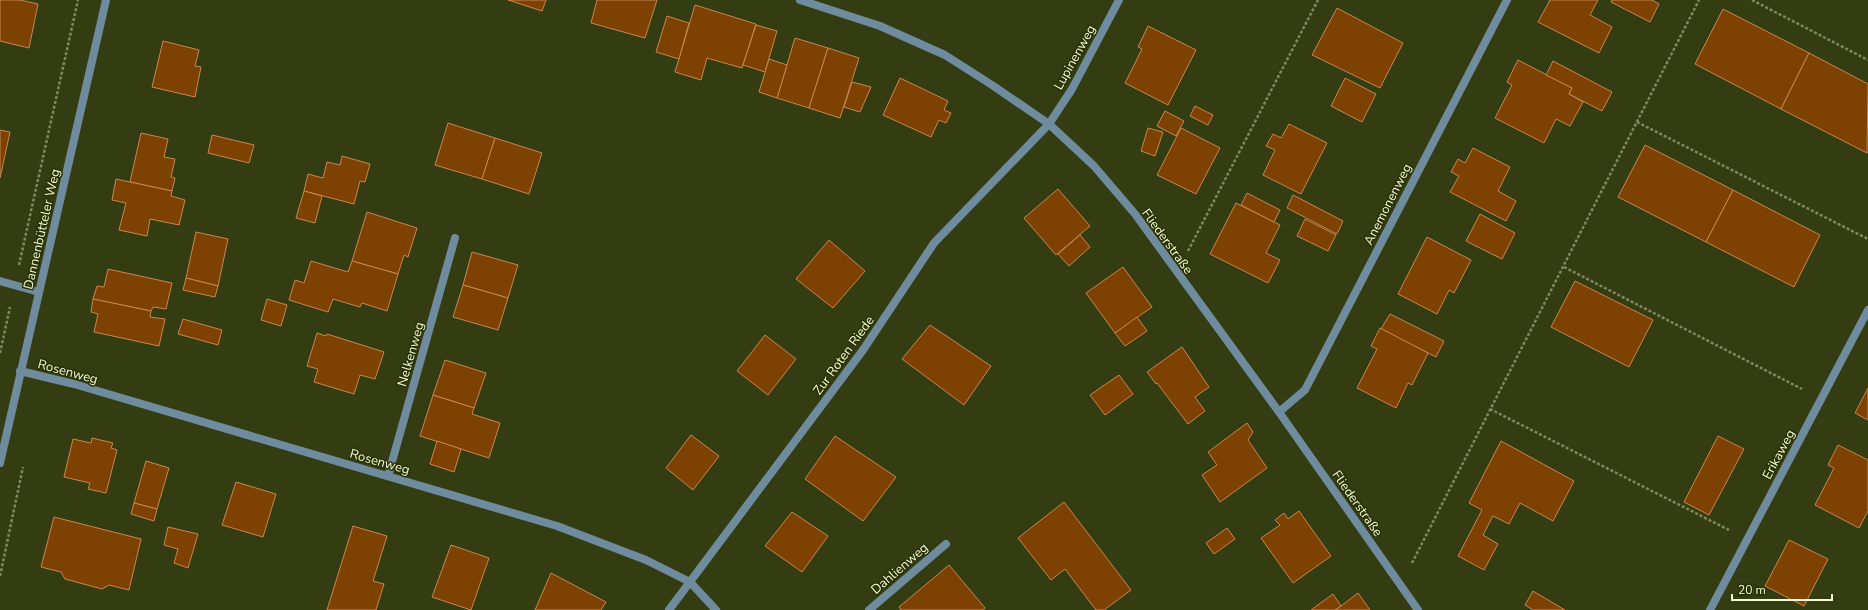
<svg xmlns="http://www.w3.org/2000/svg" width="1868" height="610" viewBox="0 0 1868 610" font-family="'Nunito Sans',sans-serif">
<rect width="100%" height="100%" fill="#343c12"/>
<g fill="#7d4201" stroke="#c88753">
<polygon points="0,0 20,0 38,4 29,48 0,41"/>
<polygon points="508,0 546,0 542,11"/>
<polygon points="597,0 657,0 645,38 591,23"/>
<polygon points="1550,0 1598,0 1590,15 1612,27 1599,53 1538,22"/>
<polygon points="1612,0 1652,0 1659,4 1650,22 1611,2"/>
<polygon points="695,5 756,24 742,68 707,58 701,80 675,72"/>
<polygon points="1337,8 1403,43 1380,88 1312,55"/>
<polygon points="1723,9 1809,53 1781,109 1695,64"/>
<polygon points="667,16 689,23 679,59 656,52"/>
<polygon points="756,25 777,31 765,72 743,65"/>
<polygon points="1148,26 1196,50 1168,105 1125,83 1142,49 1138,47"/>
<polygon points="795,38 828,48 809,108 777,98"/>
<polygon points="163,41 199,50 195,66 201,67 195,97 152,87"/>
<polygon points="828,48 859,58 840,118 809,108"/>
<polygon points="1809,53 1868,84 1867,153 1781,109"/>
<polygon points="769,59 787,65 777,98 759,92"/>
<polygon points="1518,60 1572,88 1569,94 1583,102 1570,126 1556,119 1544,143 1495,118 1512,85 1507,82"/>
<polygon points="1553,61 1612,92 1602,111 1569,94 1572,88 1546,75"/>
<polygon points="900,78 948,101 944,110 951,113 946,123 939,120 931,137 883,115"/>
<polygon points="1345,78 1376,94 1362,122 1331,106"/>
<polygon points="852,82 871,87 860,112 844,107"/>
<polygon points="1195,106 1213,115 1208,125 1190,116"/>
<polygon points="1165,111 1184,121 1176,136 1157,126"/>
<polygon points="448,123 495,138 482,179 435,165"/>
<polygon points="1289,124 1327,143 1301,194 1263,175 1275,150 1266,146 1273,134 1281,138"/>
<polygon points="1148,128 1163,132 1155,156 1141,151"/>
<polygon points="1181,128 1220,148 1196,194 1157,175"/>
<polygon points="0,130 10,132 0,178"/>
<polygon points="141,133 168,139 164,157 175,159 171,177 175,178 172,191 130,182"/>
<polygon points="212,135 254,145 249,163 208,153"/>
<polygon points="495,138 542,153 529,194 482,179"/>
<polygon points="1645,145 1733,190 1706,242 1618,197"/>
<polygon points="1473,148 1510,167 1498,191 1516,201 1506,221 1450,192 1459,176 1451,172 1458,159 1465,163"/>
<polygon points="342,156 370,164 365,182 360,181 354,204 304,191 308,174 323,178 327,162 340,165"/>
<polygon points="116,179 172,191 171,196 185,200 179,225 150,219 147,236 119,230 126,203 112,200"/>
<polygon points="1058,189 1090,226 1056,255 1024,218"/>
<polygon points="1733,190 1820,235 1794,287 1706,242"/>
<polygon points="304,191 322,196 315,223 296,218"/>
<polygon points="1247,193 1280,210 1274,222 1241,205"/>
<polygon points="1293,195 1343,221 1337,234 1287,208"/>
<polygon points="1236,203 1280,225 1266,253 1280,260 1268,283 1210,254"/>
<polygon points="367,212 417,228 408,257 404,255 398,274 352,261"/>
<polygon points="1480,214 1515,233 1502,259 1466,241"/>
<polygon points="1305,219 1336,235 1328,251 1297,236"/>
<polygon points="196,232 228,239 218,286 186,278"/>
<polygon points="1080,235 1090,247 1069,266 1058,254"/>
<polygon points="1427,237 1471,260 1454,293 1449,290 1437,314 1398,294"/>
<polygon points="829,240 865,271 833,308 796,279"/>
<polygon points="472,252 518,265 508,298 463,285"/>
<polygon points="311,261 348,272 352,261 398,274 387,311 362,303 360,307 333,299 328,312 289,300 295,280 304,283"/>
<polygon points="1123,267 1152,307 1115,333 1086,293"/>
<polygon points="108,269 172,283 166,309 153,307 151,311 93,299 97,286 104,287"/>
<polygon points="186,278 218,286 215,297 183,290"/>
<polygon points="1575,281 1653,320 1629,367 1551,327"/>
<polygon points="463,285 508,298 498,330 453,317"/>
<polygon points="93,299 151,311 150,317 165,319 159,346 94,332 98,314 91,312"/>
<polygon points="267,299 287,305 281,326 261,320"/>
<polygon points="1390,314 1444,341 1436,357 1381,329"/>
<polygon points="1137,317 1147,331 1125,346 1115,333"/>
<polygon points="183,319 222,330 218,345 178,334"/>
<polygon points="930,325 991,366 964,405 902,359"/>
<polygon points="1380,328 1428,353 1412,385 1408,383 1396,408 1357,388 1377,349 1371,346"/>
<polygon points="317,333 326,336 327,334 384,352 375,379 360,375 354,394 314,382 318,369 307,366"/>
<polygon points="765,335 796,359 768,395 737,371"/>
<polygon points="1182,347 1209,387 1195,397 1205,411 1188,424 1157,383 1156,384 1147,372"/>
<polygon points="445,360 486,373 474,408 433,395"/>
<polygon points="1119,375 1133,394 1105,415 1090,395"/>
<polygon points="1868,388 1868,420 1855,413"/>
<polygon points="433,395 474,408 472,414 500,423 489,458 420,436"/>
<polygon points="1247,423 1253,432 1248,440 1267,468 1220,502 1202,475 1217,465 1208,452"/>
<polygon points="691,435 719,456 693,490 666,468"/>
<polygon points="835,436 896,477 863,521 805,479"/>
<polygon points="1718,436 1744,449 1709,515 1684,502"/>
<polygon points="92,438 113,443 111,448 117,450 106,493 88,489 90,483 64,477 73,439 91,443"/>
<polygon points="437,441 461,449 454,472 430,464"/>
<polygon points="1501,441 1574,481 1553,521 1520,503 1509,524 1493,516 1483,535 1498,544 1484,570 1458,556 1482,510 1469,503"/>
<polygon points="1838,445 1868,460 1868,511 1859,528 1815,505 1834,468 1828,465"/>
<polygon points="146,461 169,468 157,509 134,503"/>
<polygon points="236,482 276,494 263,537 222,525"/>
<polygon points="1064,502 1131,590 1104,610 1096,610 1065,569 1051,580 1018,538"/>
<polygon points="134,503 157,509 154,521 131,514"/>
<polygon points="1299,511 1331,556 1293,583 1261,538 1280,525 1275,520 1284,513 1288,519"/>
<polygon points="792,512 828,536 802,572 765,546"/>
<polygon points="54,517 141,539 129,590 109,585 102,589 65,579 61,572 41,567"/>
<polygon points="353,526 387,536 373,581 384,584 376,610 327,610"/>
<polygon points="168,527 198,534 188,568 174,563 178,549 164,545"/>
<polygon points="1227,528 1235,539 1214,554 1206,543"/>
<polygon points="1789,540 1828,559 1804,606 1765,586"/>
<polygon points="451,545 489,558 471,610 432,597"/>
<polygon points="949,565 985,608 982,610 901,610 899,607"/>
<polygon points="551,573 606,602 601,610 535,610"/>
<polygon points="1533,591 1565,610 1533,610 1525,605"/>
<polygon points="1358,593 1370,610 1335,610 1341,606"/>
<polygon points="1333,594 1341,606 1335,610 1311,610"/>
</g>
<g fill="none" stroke-linecap="round" stroke-linejoin="round">
<g stroke="#7f885f" stroke-width="2.5" stroke-dasharray="3 2" stroke-linecap="butt">
<polyline points="1752,0 1868,60"/>
<polyline points="1637,122 1868,239"/>
<polyline points="1188,251 1318,0"/>
<polyline points="19,265 78,0"/>
<polyline points="1564,267 1802,389"/>
<polyline points="0,353 10,307"/>
<polyline points="1490,409 1729,530"/>
<polyline points="1412,563 1699,0"/>
<polyline points="0,576 23,467"/>
</g>
<polyline stroke="#6f8c9f" stroke-width="8" points="869,610 946,544"/>
<g stroke="#6f8c9f" stroke-width="8">
<polyline points="800,0 880,26 945,55 992,85 1049,124 1094,166 1135,214 1279,412 1418,610"/>
<polyline points="0,281 39,292"/>
<polyline points="20,371 74,384 557,526 646,560 690,582 716,610"/>
<polyline points="1279,412 1305,390 1507,0"/>
<polyline points="388,476 455,238"/>
<polyline points="669,610 863,350 934,243 1049,124 1072,89 1119,0"/>
<polyline points="1710,610 1868,310"/>
</g>
<polyline stroke="#6f8c9f" stroke-width="8" points="0,463 106,0"/>
</g>
<g text-anchor="middle" stroke-width="3" stroke-linejoin="round" paint-order="stroke">
<g font-size="13" fill="#f1fbd3" stroke="#2a3106">
<text transform="translate(1074 57) rotate(-61)" y="5">Lupinenweg</text>
<text transform="translate(1387 204) rotate(-63)" y="5">Anemonenweg</text>
<text transform="translate(41 229) rotate(-77)" y="5">Dannenbütteler Weg</text>
<text transform="translate(1168 241) rotate(54)" y="5">Fliederstraße</text>
<text transform="translate(410 354) rotate(-74)" y="5">Nelkenweg</text>
<text transform="translate(843 355) rotate(-54)" y="5">Zur Roten Riede</text>
<text transform="translate(68 371) rotate(15)" y="5">Rosenweg</text>
<text transform="translate(1778 454) rotate(-62)" y="5">Erikaweg</text>
<text transform="translate(380 461) rotate(16)" y="5">Rosenweg</text>
<text transform="translate(1358 503) rotate(55)" y="5">Fliederstraße</text>
<text transform="translate(899 568) rotate(-41)" y="5">Dahlienweg</text>
</g>
</g>
<path d="M1732 594v6h100v-6" fill="none" stroke="#f1fbd3" stroke-width="2"/>
<text x="1738" y="594" font-size="12" fill="#f1fbd3" stroke="#2a3106" stroke-width="3" paint-order="stroke">20 m</text>
</svg>
